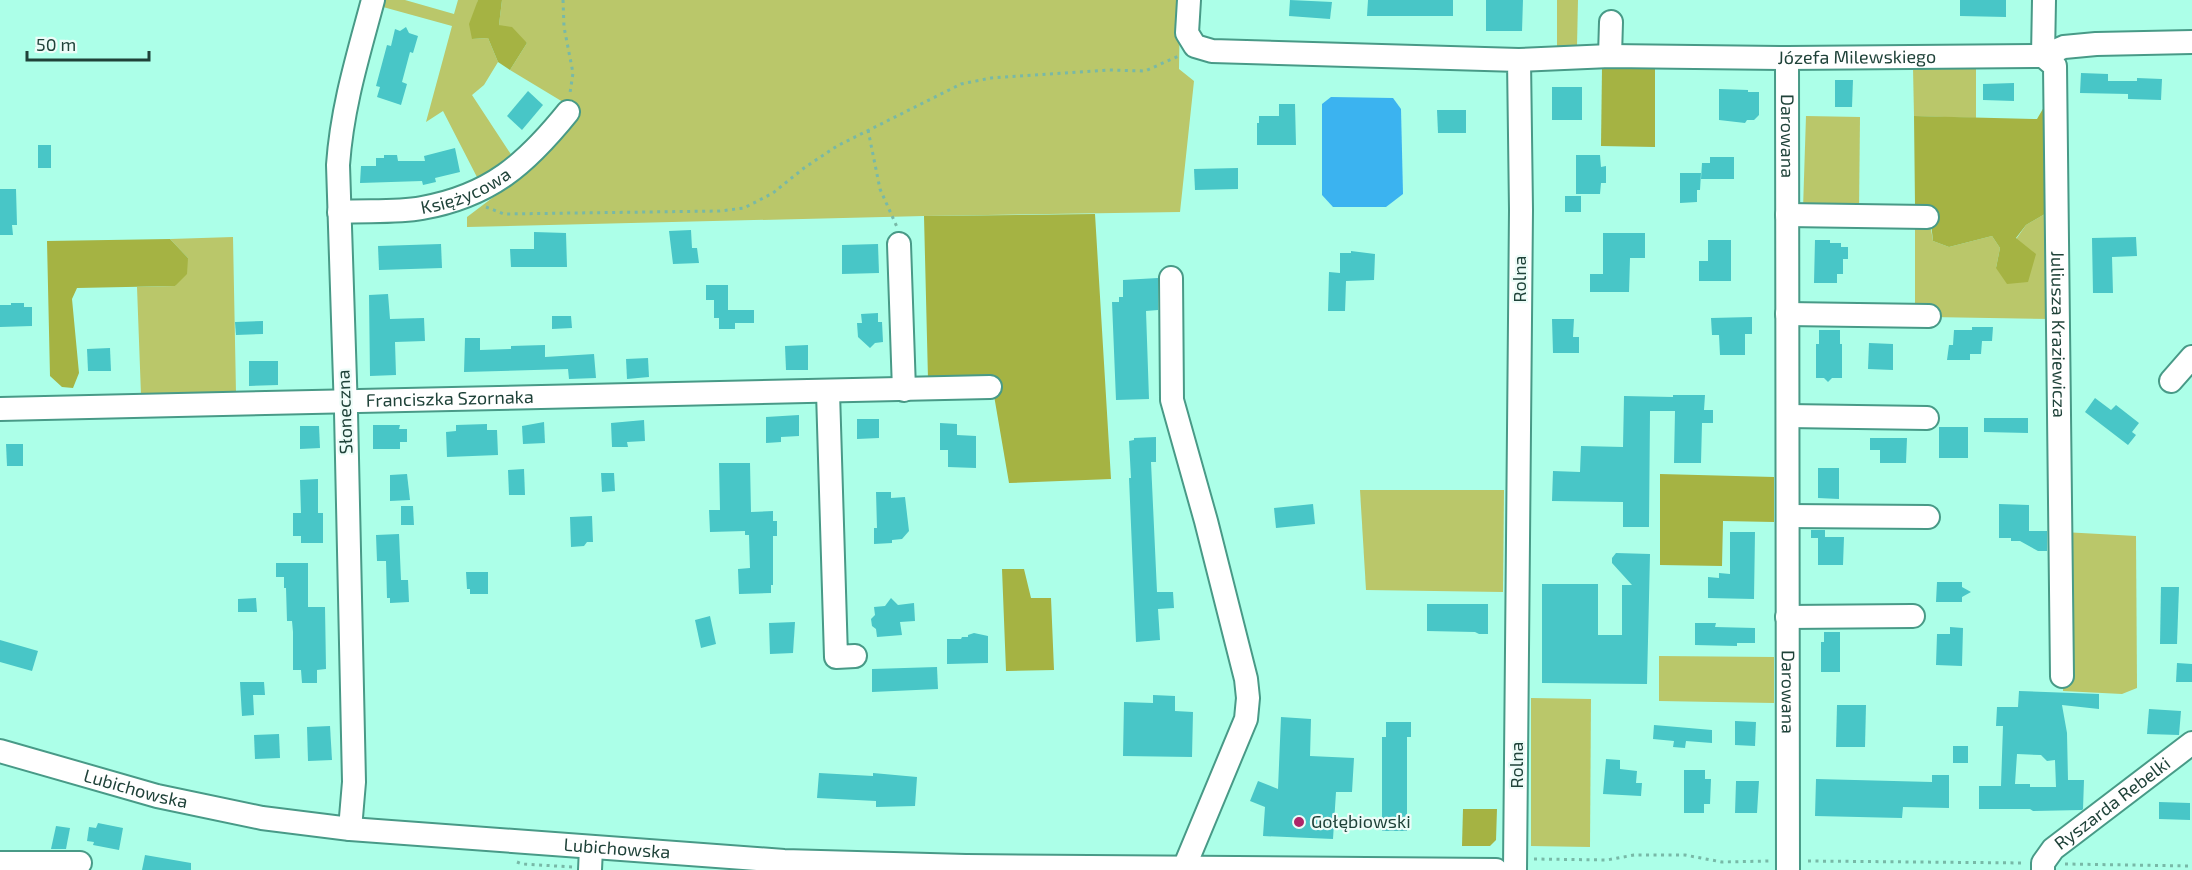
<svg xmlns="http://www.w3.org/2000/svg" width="2192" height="870" viewBox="0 0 2192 870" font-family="'Exo 2',sans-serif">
<rect width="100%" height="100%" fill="#acffe8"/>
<g fill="#bac76a">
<polygon points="384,0 405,0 454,14 458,0 478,0 472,39 488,38 498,62 484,85 472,95 514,159 479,181 443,111 426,122 452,26 383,7"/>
<polygon points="502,0 1180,0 1179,69 1194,81 1180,212 924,216 467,227 467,217 537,164 578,117 563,102 510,70 527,43 499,25"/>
<polygon points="1557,0 1578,0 1577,46 1557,46"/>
<polygon points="1913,68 1976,68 1976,118 1914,116"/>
<polygon points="1806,116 1860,117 1859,211 1803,209"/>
<polygon points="2050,211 2052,319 1930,317 1915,305 1915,229 1931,229 1933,241 1949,247 1992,236 2000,248 1996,268 2026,225"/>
<polygon points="233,237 236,393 141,395 137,287 175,286 188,258 170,239"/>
<polygon points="1360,490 1504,490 1503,592 1366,590"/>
<polygon points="2063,532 2136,536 2137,688 2122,694 2063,691"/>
<polygon points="1659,656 1774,657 1774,703 1659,701"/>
<polygon points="1531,698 1591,699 1590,847 1531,846"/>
</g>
<g fill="#a5b343">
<polygon points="478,0 502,0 499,25 512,27 527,43 510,70 498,62 488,38 472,39 469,24"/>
<polygon points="1602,68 1655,68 1655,147 1601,146"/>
<polygon points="2051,95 2050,211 2026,225 2016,238 2036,254 2028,282 2007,284 1996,268 2000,248 1992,236 1949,247 1933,241 1929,205 1915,205 1914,116 2037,119"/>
<polygon points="1095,214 1111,479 1009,483 991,378 928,379 924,216"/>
<polygon points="170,239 188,258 187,274 175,286 77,288 72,299 79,373 73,388 62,387 50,376 47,241"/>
<polygon points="1660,474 1774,477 1774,522 1723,521 1722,566 1660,565"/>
<polygon points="1002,569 1024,569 1031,598 1051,598 1054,670 1006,671"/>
<polygon points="1463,809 1497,809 1496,840 1490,846 1462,846"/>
</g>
<polygon fill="#3bb3f0" points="1331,97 1393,98 1401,109 1403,194 1386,207 1333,207 1322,195 1322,104"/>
<g fill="#48c6c7" fill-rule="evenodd">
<polygon points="1290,0 1332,2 1330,19 1289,16"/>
<polygon points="1368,0 1453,0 1453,16 1367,16"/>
<polygon points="1486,0 1523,0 1522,31 1486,31"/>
<polygon points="1960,0 2006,0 2006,17 1960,16"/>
<polygon points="406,27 409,33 418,36 413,53 410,52 402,82 407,84 401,105 377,97 380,87 376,86 387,45 391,46 395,29 400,31"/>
<polygon points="2081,73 2108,74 2108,81 2137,81 2137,78 2162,79 2161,100 2128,99 2128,94 2080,93"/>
<polygon points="1835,80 1853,80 1852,107 1835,107"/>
<polygon points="2014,83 2014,101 1983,100 1983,84"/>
<rect x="1552" y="87" width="30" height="33"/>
<polygon points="1719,89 1748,90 1748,92 1759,92 1759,115 1754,120 1747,120 1745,123 1719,120"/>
<polygon points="528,91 543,105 522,130 507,116"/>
<polygon points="1279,104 1295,104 1296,145 1257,145 1257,123 1259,123 1259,116 1279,116"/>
<polygon points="1437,110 1466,110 1466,133 1438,133"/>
<rect x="38" y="145" width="13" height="23"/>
<polygon points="455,148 460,172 435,178 436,182 423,185 422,181 360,183 361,166 376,166 376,158 384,158 384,155 397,155 398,161 425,161 424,156"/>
<polygon points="1576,155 1600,155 1601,167 1606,166 1606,183 1601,183 1600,194 1576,194"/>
<polygon points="1710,157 1734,157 1734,179 1701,179 1702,163 1710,163"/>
<polygon points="1238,168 1238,189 1195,190 1194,169"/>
<polygon points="1680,173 1701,173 1700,190 1697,190 1697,202 1680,203"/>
<polygon points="0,189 16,189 17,225 12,225 13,235 0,235"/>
<rect x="1565" y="196" width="16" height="16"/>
<polygon points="691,230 692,248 697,248 699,263 673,264 669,231"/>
<polygon points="534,232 566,233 567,267 511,267 510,249 534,249"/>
<polygon points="1603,233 1645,233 1645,258 1630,258 1629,292 1590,292 1590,274 1603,274"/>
<polygon points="2136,237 2137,256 2112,257 2113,293 2093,293 2092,238"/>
<polygon points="1708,240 1731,240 1731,281 1699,281 1699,261 1708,261"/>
<polygon points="1815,240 1830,240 1830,243 1841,243 1841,247 1848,247 1848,259 1843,259 1843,274 1837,274 1837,283 1814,283"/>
<polygon points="441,244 442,268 379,270 378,246"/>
<polygon points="878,244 879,273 842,274 842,245"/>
<polygon points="1351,251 1375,254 1374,280 1346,281 1345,311 1328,311 1329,272 1340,273 1340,253 1351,253"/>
<polygon points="1158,278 1158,310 1146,311 1149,399 1116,400 1112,302 1119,302 1119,297 1123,297 1123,280"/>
<polygon points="706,285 728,285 728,310 754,310 754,323 735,323 735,329 719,329 719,318 714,318 714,300 706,300"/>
<polygon points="388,294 390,319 424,318 425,341 395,342 396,375 370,376 369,295"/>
<polygon points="11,303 24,303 24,307 32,307 32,326 0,327 0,305 11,305"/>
<polygon points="878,313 878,322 882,322 883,342 875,343 870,348 858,337 857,323 862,323 861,314"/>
<polygon points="552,316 571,316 572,328 552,329"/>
<polygon points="1752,317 1752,334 1745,334 1745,355 1720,355 1719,335 1712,335 1711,318"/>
<polygon points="1552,319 1574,319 1573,337 1579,337 1579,353 1553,353"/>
<polygon points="263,321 263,334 236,335 235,322"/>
<polygon points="1972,327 1993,327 1992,341 1982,341 1981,354 1970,354 1970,360 1947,360 1949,345 1953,345 1954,330 1972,330"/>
<polygon points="1819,330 1840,330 1840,344 1842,344 1842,378 1832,378 1828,382 1824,378 1816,378 1816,344 1819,344"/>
<polygon points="465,338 480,338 480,350 511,349 511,346 545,345 545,357 594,354 596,378 569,379 568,369 464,372"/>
<polygon points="1869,343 1893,344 1893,370 1868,369"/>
<polygon points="808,345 808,370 786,370 785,346"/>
<polygon points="110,348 111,371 88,371 87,349"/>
<polygon points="648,358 649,377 627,379 626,359"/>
<polygon points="249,361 278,361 278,385 249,386"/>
<polygon points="1673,395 1705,395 1704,410 1713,410 1713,423 1702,423 1701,463 1674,463 1675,411 1650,411 1649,527 1623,527 1623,502 1552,501 1553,471 1580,472 1581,446 1623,447 1624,396 1673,397"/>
<polygon points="2095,398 2111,410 2116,405 2139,423 2132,432 2136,435 2128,445 2085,412"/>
<polygon points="799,415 799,436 781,437 781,442 766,443 766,417"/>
<polygon points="1984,418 2028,418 2028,433 1984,432"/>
<polygon points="857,419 879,419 879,438 857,439"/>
<polygon points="644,420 645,441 627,442 628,447 612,447 611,423"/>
<polygon points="544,422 545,443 523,444 522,426"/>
<polygon points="940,423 957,424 957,435 976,436 976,468 948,467 948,450 940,450"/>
<polygon points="487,424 487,430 497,430 498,455 447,457 446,432 456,431 456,425"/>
<polygon points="373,425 400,425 399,429 407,429 407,442 400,442 400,449 373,449"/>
<polygon points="300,426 319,426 320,448 300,449"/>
<rect x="1939" y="427" width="29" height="31"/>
<polygon points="1156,437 1156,462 1151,462 1157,592 1173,592 1174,608 1158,609 1160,640 1136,642 1129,478 1131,478 1129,441 1134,440 1134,438"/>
<polygon points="1870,438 1907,438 1906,463 1880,463 1880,450 1870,450"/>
<polygon points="6,444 23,444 23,466 7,466"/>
<polygon points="719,463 750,463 751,512 773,511 773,521 777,521 777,536 773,536 773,585 771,585 771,593 739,594 738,569 750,568 749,535 745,535 745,531 710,532 709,510 720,510"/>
<polygon points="1818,468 1839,468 1839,499 1818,498"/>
<polygon points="524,469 525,495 509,495 508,470"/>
<polygon points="601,473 614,473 615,491 602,492"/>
<polygon points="407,474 410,500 390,501 390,475"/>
<polygon points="318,479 318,513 323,513 323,543 301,543 301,536 293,536 293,513 301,513 300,480"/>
<polygon points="876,492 891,492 891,498 905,497 909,531 902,539 892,540 892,543 874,544 874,528 877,528"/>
<polygon points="1313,504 1315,524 1276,528 1274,508"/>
<polygon points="1999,504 2029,505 2029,531 2047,531 2047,551 2038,551 2020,541 2011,541 2011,538 1999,538"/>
<polygon points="401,506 413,506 414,525 401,525"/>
<polygon points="592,516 593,542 587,542 584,546 571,547 570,517"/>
<polygon points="1811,530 1825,530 1825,537 1844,537 1843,565 1818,565 1818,538 1811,538"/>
<polygon points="1730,532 1755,532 1754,599 1708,598 1708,577 1719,578 1719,573 1730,574"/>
<polygon points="399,534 401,580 408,580 409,602 390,603 390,598 387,598 386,561 377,561 376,535"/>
<polygon points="1616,553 1650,554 1647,684 1542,683 1542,584 1598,584 1598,635 1622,635 1622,585 1632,585 1612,563 1612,558"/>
<polygon points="276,563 308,563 308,607 325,607 326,669 317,670 317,683 302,683 301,670 293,670 293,632 292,621 287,621 286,588 284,588 284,577 276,577"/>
<polygon points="466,572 488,572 488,594 470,594 470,589 467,589"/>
<polygon points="1937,582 1962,582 1962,587 1971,592 1962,597 1962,602 1936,602"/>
<polygon points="2161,587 2179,587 2177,644 2160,644"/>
<polygon points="256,598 257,612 238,612 238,599"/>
<polygon points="891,598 898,605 914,603 915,621 900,622 902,635 877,637 876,629 872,626 871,619 875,615 874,607 885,606"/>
<polygon points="1427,604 1488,604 1488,634 1479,634 1475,632 1427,631"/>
<polygon points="710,616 716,644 701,648 695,620"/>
<polygon points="795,622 793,653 770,654 769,623"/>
<polygon points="1695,623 1716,623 1715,627 1755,628 1755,643 1737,643 1737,646 1695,645"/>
<polygon points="1950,627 1963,628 1962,666 1936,665 1937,634 1950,634"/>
<polygon points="1824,632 1840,632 1840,672 1821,672 1821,642 1824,642"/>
<polygon points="974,633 988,636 988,663 947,664 947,639 961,639 962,637 968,637 968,635"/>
<polygon points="0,640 38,651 32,671 0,662"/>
<polygon points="2177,663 2192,664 2192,682 2176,682"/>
<polygon points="937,667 938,689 872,692 872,669"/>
<polygon points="240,682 264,682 265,695 253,695 254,715 242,716"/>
<path d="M2019,691L2099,694V709L2062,705L2067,733L2068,780H2084L2083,809L2082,810L2033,811L2030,809H1979V786H2001L2003,726H1996L1997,707H2018ZM2017,754L2041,755L2047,761L2055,760L2056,787H2030V784H2015Z"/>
<polygon points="1153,695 1175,696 1175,711 1193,712 1192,757 1123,756 1124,702 1153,703"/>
<polygon points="1837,705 1866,705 1865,747 1836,747"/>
<polygon points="2149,709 2181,711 2179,735 2147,734"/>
<polygon points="1281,717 1311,719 1310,756 1354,758 1352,792 1336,792 1333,839 1263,836 1265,807 1250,801 1258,781 1278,789"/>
<polygon points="1735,721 1756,722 1755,746 1735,745"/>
<polygon points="1386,722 1411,722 1411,737 1407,737 1407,831 1382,831 1382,737 1386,737"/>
<polygon points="1654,725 1712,730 1712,743 1686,741 1685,748 1673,747 1674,741 1653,739"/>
<polygon points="330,726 332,760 308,761 307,727"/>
<polygon points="279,734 280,758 255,759 254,735"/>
<rect x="1953" y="746" width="15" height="17"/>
<polygon points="1606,759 1620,760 1620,769 1637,771 1636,783 1642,783 1641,796 1603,794"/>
<polygon points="1684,770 1705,770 1705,779 1711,779 1710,804 1704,804 1704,813 1684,813"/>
<polygon points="819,773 873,776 873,773 917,777 915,806 876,807 876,801 817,798"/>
<polygon points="1932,775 1949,775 1949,808 1903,807 1902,818 1815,816 1816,779 1932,782"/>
<polygon points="1736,781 1759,781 1757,813 1735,813"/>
<polygon points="2159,802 2190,803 2190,820 2159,819"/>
<polygon points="98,823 123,828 119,850 93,845 94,842 87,841 89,827 96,828"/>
<polygon points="56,826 70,828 66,849 51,849"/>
<polygon points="145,855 191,863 191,870 142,870"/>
</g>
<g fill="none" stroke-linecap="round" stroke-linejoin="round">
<g stroke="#489a87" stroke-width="26">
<g id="minor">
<polyline points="1189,0 1187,33 1195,46 1212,51 1519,60 1521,210 1515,870"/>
<path id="s1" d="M2044,0L2043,56L2055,66L2062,676"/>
<polyline points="1610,56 1611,22"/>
<path id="s2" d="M1787,58L1788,870"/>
<path id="s3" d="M1519,60L1610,56L1787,58L2043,56L2064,47L2096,44L2192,42"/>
<path id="s4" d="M339,212C366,210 395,213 422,208C490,196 526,164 568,112"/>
<polyline points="1787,215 1927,217"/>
<polyline points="899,244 904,390"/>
<polyline points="1171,278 1172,400 1206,521 1246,679 1248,698 1246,719 1184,868"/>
<polyline points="1787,314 1929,316"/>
<polyline points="2171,381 2192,357"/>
<polyline points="828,392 836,657 855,656"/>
<path id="s5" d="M0,409L990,387"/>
<polyline points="1788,416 1927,418"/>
<polyline points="1788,516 1928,517"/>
<polyline points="1787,617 1913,616"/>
<path id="s6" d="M0,751L157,796L262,818L350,829L784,861L966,866L1496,870"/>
<path d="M350,829L354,782L346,412L338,165C342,107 358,56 373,0"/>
<polyline points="0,863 80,863"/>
<polyline points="590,870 591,848"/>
<path id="s7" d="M2043,870V863L2053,849L2192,743"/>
</g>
</g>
<g stroke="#78b9a7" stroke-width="3" stroke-dasharray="3 4.5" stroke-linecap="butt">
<polyline points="563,0 564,27 573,73 570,93"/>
<polyline points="868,130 880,189 897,227"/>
<polyline points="486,207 504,214 720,211 744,208 773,193 804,168 837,146 961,84 991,78 1109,70 1145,71 1181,55"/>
<polyline points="1534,859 1607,860 1634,855 1685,855 1722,862 1769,861"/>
<polyline points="1808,861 2025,863"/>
<polyline points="517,862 522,864 573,867"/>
<polyline points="2065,864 2192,866"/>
</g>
<use href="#minor" stroke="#fff" stroke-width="22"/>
</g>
<circle fill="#ae2669" stroke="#edfcf8" stroke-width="2" cx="1299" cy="822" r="6"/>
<g text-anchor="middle" stroke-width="4.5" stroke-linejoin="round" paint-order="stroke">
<g font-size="18" fill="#1f4239" stroke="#edfcf8">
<text dy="6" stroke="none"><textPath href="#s3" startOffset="338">Józefa Milewskiego</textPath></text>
<text dy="6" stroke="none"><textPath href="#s2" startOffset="78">Darowana</textPath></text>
<text dy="6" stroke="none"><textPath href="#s4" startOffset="130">Księżycowa</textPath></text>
<text transform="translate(1520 279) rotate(-90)" y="6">Rolna</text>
<text dy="6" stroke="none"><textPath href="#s1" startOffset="340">Juliusza Kraziewicza</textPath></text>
<text dy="6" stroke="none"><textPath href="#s5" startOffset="450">Franciszka Szornaka</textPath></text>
<text transform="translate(345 412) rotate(-92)" y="6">Słoneczna</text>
<text dy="6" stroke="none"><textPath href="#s2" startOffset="634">Darowana</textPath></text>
<text transform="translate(1517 765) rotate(-90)" y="6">Rolna</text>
<text dy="6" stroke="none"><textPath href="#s6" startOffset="141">Lubichowska</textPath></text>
<text dy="6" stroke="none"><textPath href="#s7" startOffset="99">Ryszarda Rebelki</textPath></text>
<text dy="6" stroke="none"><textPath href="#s6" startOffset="627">Lubichowska</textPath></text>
</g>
<g font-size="18" fill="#1f4239" stroke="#edfcf8" text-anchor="start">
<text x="1311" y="828">Gołębiowski</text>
</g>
</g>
<path d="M27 51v9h122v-9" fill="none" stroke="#1f4239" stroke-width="3"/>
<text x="36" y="51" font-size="18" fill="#1f4239" stroke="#edfcf8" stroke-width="4.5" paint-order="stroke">50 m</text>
</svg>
